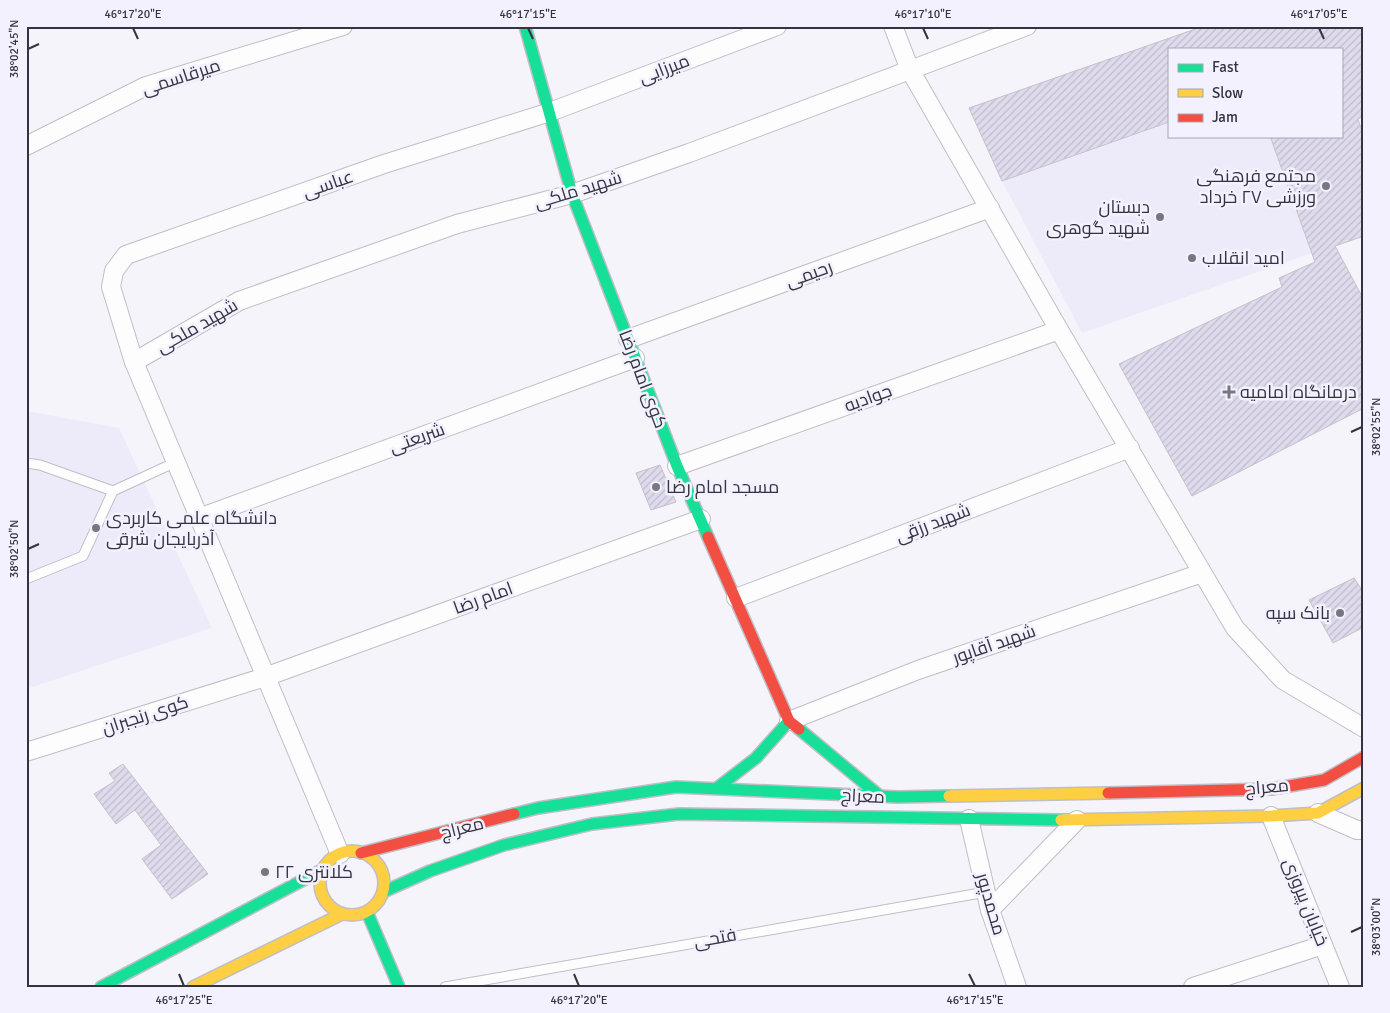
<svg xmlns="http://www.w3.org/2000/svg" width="1390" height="1013" viewBox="0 0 1390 1013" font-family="Signika,Cairo,sans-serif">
<defs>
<pattern id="building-hatch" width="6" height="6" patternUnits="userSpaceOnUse" patternTransform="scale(1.25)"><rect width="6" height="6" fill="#dfdbed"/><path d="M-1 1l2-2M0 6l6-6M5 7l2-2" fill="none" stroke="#c0bccc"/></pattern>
</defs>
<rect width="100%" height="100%" fill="#f5f4fb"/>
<g fill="#edebfa">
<polygon points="1169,122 1169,136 1270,136 1312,253 1082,333 1002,181"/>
<polygon points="26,411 119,428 212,628 26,689"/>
</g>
<g fill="url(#building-hatch)" stroke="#c4c2cb">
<polygon points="1204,26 1364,26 1364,116 1358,119 1364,137 1364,236 1335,246 1364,300 1364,408 1192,496 1119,364 1282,287 1279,278 1315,262 1270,136 1341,136 1341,49 1169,49 1169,122 1002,181 969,108"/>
<polygon points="660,465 676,502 651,510 636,473"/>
<polygon points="1354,578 1364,593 1364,627 1333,643 1309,600"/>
<polygon points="123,764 208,874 172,899 142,859 161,845 135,810 116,824 94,794 115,781 109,773"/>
</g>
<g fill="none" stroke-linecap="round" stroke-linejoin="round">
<g stroke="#bfbec6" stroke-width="11">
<g id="lane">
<polyline points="26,463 40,465 113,491"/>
<polyline points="26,579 83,556 113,491 176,462"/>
<polyline points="445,987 986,892"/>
</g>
</g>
<g stroke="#bfbec6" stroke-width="20">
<g id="street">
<polyline points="893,26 910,70 1059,330 1235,628 1283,680 1364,728"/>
<polyline points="26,146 146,86 343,26"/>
<polyline points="628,339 990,208"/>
<polyline points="134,362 239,301 457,224 572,194 689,153 1027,26"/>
<polyline points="677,466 1059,330"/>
<polyline points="199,518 635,358"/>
<polyline points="736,598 1130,448"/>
<polyline points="789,721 918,670 1202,573"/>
<polyline points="26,752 265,677 701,519"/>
<polyline points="1318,813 1357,830 1364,830"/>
<polyline points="1271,816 1340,987"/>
<polyline points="969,819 990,910 1017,987"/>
<polyline points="340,854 134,362 111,287 114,271 126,255 384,164 550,112 777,26"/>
<polyline points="990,910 1077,820"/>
<polyline points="1193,987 1323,945"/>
</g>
</g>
<g stroke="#bfbec6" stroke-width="14">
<g id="fast">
<polyline points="525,26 572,194 677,466 708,537"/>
<polyline points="799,729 881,797"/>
<polyline points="717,788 756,758 789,721"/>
<polyline points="514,814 538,808 676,787 898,797 949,796"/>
<polyline points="383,892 430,871 504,845 592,824 679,814 1061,820"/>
<polyline points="367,912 399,987"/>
<polyline points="101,987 324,869"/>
</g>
</g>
<g stroke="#bfbec6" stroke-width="14">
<g id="slow">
<polyline points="949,796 1108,793"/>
<polyline points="1061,820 1271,816 1318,813 1364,788"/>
<circle cx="352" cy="883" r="32"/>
<polyline points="193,987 342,914"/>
</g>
</g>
<g stroke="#bfbec6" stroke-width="14">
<g id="jam">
<polyline points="708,537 789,721 799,729"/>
<polyline points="1108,793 1272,789 1324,780 1364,757"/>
<polyline points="361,853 514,814"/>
</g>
</g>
<use href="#lane" stroke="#fefdfe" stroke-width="9"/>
<use href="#street" stroke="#fefdfe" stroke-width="18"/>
<use href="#fast" stroke="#16e098" stroke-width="11"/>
<use href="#slow" stroke="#ffcf43" stroke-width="11"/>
<use href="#jam" stroke="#f24e42" stroke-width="11"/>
</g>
<path fill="none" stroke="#35333f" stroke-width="2" d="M133,28L138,39M528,28L533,39M923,28L928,39M1319,28L1324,39M28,49L39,44M1351,432L1362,427M28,549L39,544M1351,932L1362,927M179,974L184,986M574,974L579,986M969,974L975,986"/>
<g fill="#787781" stroke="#f3f1fe" stroke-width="2">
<circle cx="1326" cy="186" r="5"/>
<circle cx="1160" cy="217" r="5"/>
<circle cx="1192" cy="258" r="5"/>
<path d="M1226.5 384.5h5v5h5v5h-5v5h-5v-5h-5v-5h5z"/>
<circle cx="656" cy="487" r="5"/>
<circle cx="96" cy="528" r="5"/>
<circle cx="1340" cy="613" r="5"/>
<circle cx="265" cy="872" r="5"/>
</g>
<g text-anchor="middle" stroke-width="5" stroke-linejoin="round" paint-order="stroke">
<g font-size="18" fill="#35333f" stroke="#f3f1fe">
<text transform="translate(664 69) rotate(-21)" y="6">میرزایی</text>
<text transform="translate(181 77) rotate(-18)" y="6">میرقاسمی</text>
<text transform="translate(328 184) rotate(-19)" y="6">عباسی</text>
<text transform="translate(578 190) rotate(-17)" y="6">شهید ملکی</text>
<text transform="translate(809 274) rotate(-20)" y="6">رحیمی</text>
<text transform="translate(197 326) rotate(-30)" y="6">شهید ملکی</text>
<text transform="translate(643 379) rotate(69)" y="6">کوی امام رضا</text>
<text transform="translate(868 398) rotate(-20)" y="6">جوادیه</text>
<text transform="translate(417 438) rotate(-20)" y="6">شریعتی</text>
<text transform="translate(933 523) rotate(-21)" y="6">شهید رزقی</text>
<text transform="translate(483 598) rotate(-20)" y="6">امام رضا</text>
<text transform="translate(994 644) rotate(-19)" y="6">شهید آقاپور</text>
<text transform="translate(145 715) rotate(-18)" y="6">کوی رنجبران</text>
<text transform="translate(1267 787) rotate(-5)" y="6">معراج</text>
<text transform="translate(863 796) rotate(3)" y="6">معراج</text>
<text transform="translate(462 828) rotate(-14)" y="6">معراج</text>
<text transform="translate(1306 902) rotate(68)" y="6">خیابان پیروزی</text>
<text transform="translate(991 904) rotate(74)" y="6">محمدپور</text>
<text transform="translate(715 938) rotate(-10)" y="6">فتحی</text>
</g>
<g font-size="18" fill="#35333f" stroke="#f3f1fe" text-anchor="start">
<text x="1316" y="182" text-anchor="end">مجتمع فرهنگی<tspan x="1316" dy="21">ورزشی ۲۷ خرداد</tspan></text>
<text x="1150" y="213" text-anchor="end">دبستان<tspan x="1150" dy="21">شهید گوهری</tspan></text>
<text x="1202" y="264">امید انقلاب</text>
<text x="1240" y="398">درمانگاه امامیه</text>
<text x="666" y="493">مسجد امام رضا</text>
<text x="106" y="524">دانشگاه علمی کاربردی<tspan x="106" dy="21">آذربایجان شرقی</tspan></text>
<text x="1330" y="619" text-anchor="end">بانک سپه</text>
<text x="275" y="878">کلانتری ٢٢</text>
</g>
</g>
<rect width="1390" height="1013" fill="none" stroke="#f3f1fe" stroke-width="55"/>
<rect x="1168" y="48" width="175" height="90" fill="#f3f1fe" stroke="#a7a5b2"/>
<rect x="1178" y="64" width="25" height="8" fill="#16e098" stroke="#a7a5b2"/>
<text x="1212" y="72" font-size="15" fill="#35333f">Fast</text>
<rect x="1178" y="89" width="25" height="8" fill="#ffcf43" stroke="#a7a5b2"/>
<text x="1212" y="98" font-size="15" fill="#35333f">Slow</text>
<rect x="1178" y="114" width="25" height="8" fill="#f24e42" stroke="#a7a5b2"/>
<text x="1212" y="122" font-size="15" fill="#35333f">Jam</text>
<rect x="28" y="28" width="1334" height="958" fill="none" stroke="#35333f" stroke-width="2"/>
<g font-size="12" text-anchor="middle" fill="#35333f">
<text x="133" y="18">46°17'20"E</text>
<text x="528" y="18">46°17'15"E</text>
<text x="923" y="18">46°17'10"E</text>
<text x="1319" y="18">46°17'05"E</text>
<text transform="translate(14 49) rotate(-90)" y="4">38°02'45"N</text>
<text transform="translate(1376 427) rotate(-90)" y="4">38°02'55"N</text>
<text transform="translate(14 549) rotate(-90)" y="4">38°02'50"N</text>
<text transform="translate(1376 927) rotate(-90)" y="4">38°03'00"N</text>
<text x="184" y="1004">46°17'25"E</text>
<text x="579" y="1004">46°17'20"E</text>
<text x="975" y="1004">46°17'15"E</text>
</g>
</svg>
